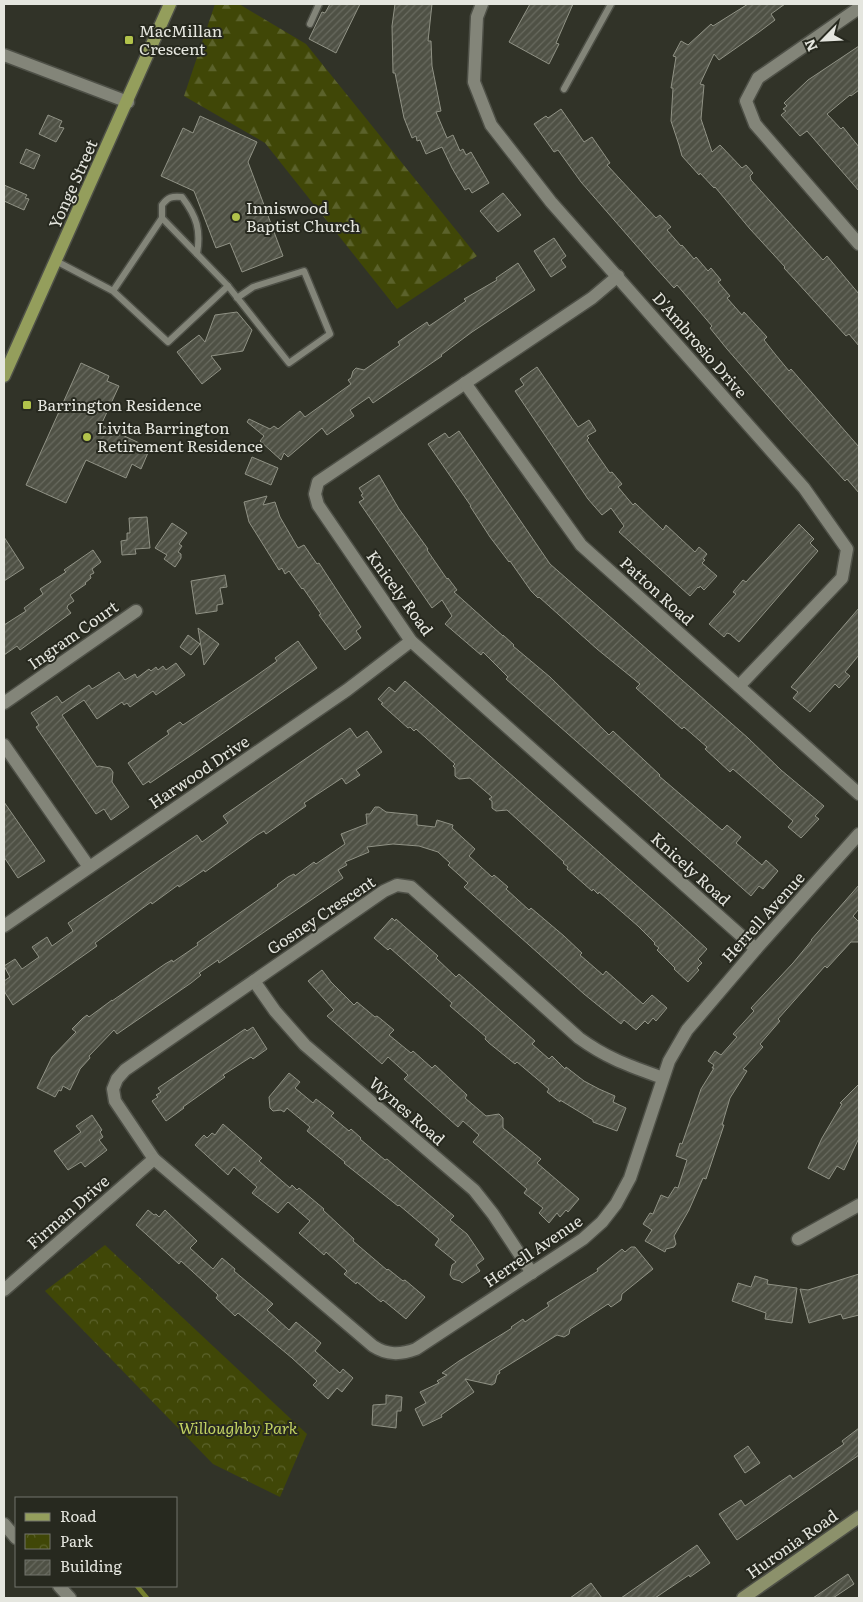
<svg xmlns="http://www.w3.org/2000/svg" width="863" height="1602" viewBox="0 0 863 1602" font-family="Literata,serif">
<defs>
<pattern id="forest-firs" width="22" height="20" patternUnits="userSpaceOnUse" patternTransform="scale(1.25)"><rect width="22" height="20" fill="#404707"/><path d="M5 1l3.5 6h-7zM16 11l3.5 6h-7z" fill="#5b622b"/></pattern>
<pattern id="park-crowns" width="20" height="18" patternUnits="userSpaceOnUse" patternTransform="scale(1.25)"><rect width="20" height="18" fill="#404707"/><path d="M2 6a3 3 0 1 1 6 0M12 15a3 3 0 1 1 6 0" fill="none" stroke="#5b622b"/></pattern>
<pattern id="building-hatch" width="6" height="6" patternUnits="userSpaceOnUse" patternTransform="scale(1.25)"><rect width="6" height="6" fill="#4f5145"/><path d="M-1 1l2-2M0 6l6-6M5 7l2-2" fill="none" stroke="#686a5f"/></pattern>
</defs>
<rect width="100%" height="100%" fill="#313328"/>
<polygon fill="url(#forest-firs)" points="215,4 239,4 306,44 477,256 397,309 265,143 184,96"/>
<polygon fill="url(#park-crowns)" points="105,1245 307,1434 280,1497 213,1464 45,1291"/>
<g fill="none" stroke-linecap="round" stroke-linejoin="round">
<polyline stroke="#747f2d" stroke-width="4.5" points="137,1586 147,1598"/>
</g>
<g fill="url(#building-hatch)" stroke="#909285">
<polygon points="330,4 360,4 336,53 309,39 322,12 325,13"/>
<polygon points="395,4 432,4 428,41 431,41 432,66 441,111 436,112 447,138 453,135 460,151 463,149 466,155 471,152 489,183 472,193 469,188 465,190 452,168 442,147 426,154 420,140 417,141 416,136 412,138 404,118 395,73 393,73 392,26"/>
<polygon points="530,4 573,4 556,43 559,44 549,64 509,42"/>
<polygon points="748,4 785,4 771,14 775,20 759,32 719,60 714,54 700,84 704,85 701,119 712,152 720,145 742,168 746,165 753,173 750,176 751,180 823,260 827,256 859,294 859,346 849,334 846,336 796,281 784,268 785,267 750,229 715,187 714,188 700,173 699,175 682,156 679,145 671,121 673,88 671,88 676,57 673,56 681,41 688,45 711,24 713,26"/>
<polygon points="859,46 859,90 851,96 850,95 827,114 841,129 843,127 859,147 859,191 807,131 800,136 781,115 786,111 783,109 787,106 784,103 808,80"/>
<polygon points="561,109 584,142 592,137 610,163 607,165 656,218 660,215 671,227 667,230 681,246 682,245 694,259 696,257 708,271 711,268 721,280 718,282 730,296 727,298 742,315 744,312 767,337 764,340 775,354 789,371 791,369 859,447 859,493 847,479 845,481 789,420 727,349 710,328 712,326 677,285 674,288 655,267 581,182 558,150 554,152 534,124 546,116 548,118"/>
<polygon points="48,115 62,121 59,127 64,128 56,142 39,134"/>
<polygon points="200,116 257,142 248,162 283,256 242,272 230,243 216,248 194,191 161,176 183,128 193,133"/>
<polygon points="26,149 40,155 34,169 20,163"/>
<polygon points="4,185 27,195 25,198 29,199 24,210 4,201"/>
<polygon points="503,193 521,215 498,232 480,211"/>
<polygon points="554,238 566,256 561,260 566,267 551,277 534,251"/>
<polygon points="518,263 535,290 472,332 441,355 442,356 373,403 369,397 350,410 354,416 327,435 322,428 288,457 284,453 281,460 260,441 264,436 247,422 249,419 270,429 274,426 278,429 300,411 305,417 351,384 348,380 351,378 353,371 356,368 364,370 400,345 398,342 408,335 427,322 429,326 444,316 466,301 464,299 497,280 496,278"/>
<polygon points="237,312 252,330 243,351 211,356 221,369 202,384 177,352 199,335 205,342 215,315"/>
<polygon points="81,363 109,376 107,381 119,386 101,425 150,448 141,469 132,464 126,478 86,460 66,503 26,485"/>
<polygon points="537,367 578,427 589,420 596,431 587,436 589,438 587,440 610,473 612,472 622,484 618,487 633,505 635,503 663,530 666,525 695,552 699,547 707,554 703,559 705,560 702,563 717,576 704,590 700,586 699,588 698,587 690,596 619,532 624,526 611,508 602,515 588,499 515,391 524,385 520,379"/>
<polygon points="459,431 550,564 748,738 781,770 824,806 815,816 819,819 801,838 788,827 793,821 733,769 730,772 705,749 707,747 684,727 682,729 636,688 640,684 597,649 539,597 538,598 531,591 510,561 509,562 490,537 470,506 471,506 428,444 445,433 449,438"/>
<polygon points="252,457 278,468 271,485 245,474"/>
<polygon points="379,475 399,509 428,549 427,550 447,579 448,578 457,590 454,592 503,636 503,635 514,645 513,646 550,677 609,735 613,731 660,775 659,776 722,830 727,825 741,837 736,843 762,865 766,860 778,871 763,889 759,886 751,896 506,679 508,677 483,652 481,655 445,624 452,616 442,600 432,608 359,502 364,499 361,495 363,494 359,488"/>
<polygon points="267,496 263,505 275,502 280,517 298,548 304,545 317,564 319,563 361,627 356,631 361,638 345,650 319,615 321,614 303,588 302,589 289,571 285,574 282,568 279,570 249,522 244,502"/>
<polygon points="147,517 150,548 135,549 136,554 122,555 121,541 127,540 127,533 130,533 129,518"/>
<polygon points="172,523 187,533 179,544 182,546 178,552 181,554 181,558 175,567 164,559 167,555 155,548"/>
<polygon points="799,524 814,539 810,543 818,551 739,642 730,634 727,633 724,637 709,624 736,594 733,592 743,580 746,582"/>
<polygon points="4,537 24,568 4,581"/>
<polygon points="93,550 101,562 92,569 94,573 90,575 91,578 85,583 86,584 70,595 74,601 68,605 67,608 71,613 20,650 17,646 4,655 4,625 26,611 24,608 43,594 40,589 66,572 64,570"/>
<polygon points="225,575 227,587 220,588 223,604 217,605 217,611 196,614 191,581"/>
<polygon points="859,608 859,655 845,672 850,676 839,688 835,684 810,712 793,698 798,692 791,687"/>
<polygon points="198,628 219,644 204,665"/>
<polygon points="188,635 200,644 191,655 180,647"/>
<polygon points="298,641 317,668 193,754 150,783 149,781 143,785 128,763 169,734 167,731 180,722 183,725 253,678 277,661 275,658"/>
<polygon points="176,663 185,675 156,695 153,691 130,707 127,703 124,705 122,702 97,719 84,700 62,715 97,767 99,766 110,768 113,772 112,782 129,807 111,820 104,809 96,814 36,727 39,725 31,713 57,696 62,703 89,685 92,689 119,672 125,680 135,674 137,678 149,669 151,671 156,667 158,670 163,666 166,670"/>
<polygon points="405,681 669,914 707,949 698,959 702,963 697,968 699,970 688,982 674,969 675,968 657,950 659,948 654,944 655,943 638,926 599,892 598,894 593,889 592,891 567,869 568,867 563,863 564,862 507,810 496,811 492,808 492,801 489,799 492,797 470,778 459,779 455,776 455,768 453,766 455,764 416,729 414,731 410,727 408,728 381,704 383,703 378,699 389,687 395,692"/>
<polygon points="350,728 357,738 367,731 382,752 356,770 360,775 346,784 342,778 304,803 306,806 266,834 264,831 257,835 205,872 204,870 179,887 178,885 152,904 151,902 95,943 97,946 13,1005 4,991 4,981 10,977 4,966 15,959 22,969 39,957 32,947 47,937 52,946 73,931 68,923 197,835 202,842 228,823 223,816"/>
<polygon points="4,802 45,861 18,878 4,857"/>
<polygon points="375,807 379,807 386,812 417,815 417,825 435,827 437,820 453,825 452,828 475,849 469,856 492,877 494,875 508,887 506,889 529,910 531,908 564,936 582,953 580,955 603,975 606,971 643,1004 652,995 667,1008 656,1021 653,1018 648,1024 645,1021 636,1030 624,1020 621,1024 584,994 464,887 468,883 448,865 450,863 438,852 419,846 393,844 367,847 369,852 345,862 347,865 338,870 343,878 219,963 218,960 199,973 201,975 191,983 117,1034 114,1030 89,1056 90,1058 80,1069 70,1090 63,1086 61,1091 59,1090 55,1097 37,1088 52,1057 76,1032 72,1029 83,1018 87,1015 89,1017 112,1000 112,1001 165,964 172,960 173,962 198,945 197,943 278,886 277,885 288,877 294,874 295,876 314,862 316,864 345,844 341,834 367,824 366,814 370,814"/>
<polygon points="859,885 859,909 853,916 859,922 859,942 851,942 827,968 825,966 778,1019 780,1021 760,1044 763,1047 743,1069 747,1071 730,1098 722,1125 724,1125 706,1179 703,1178 689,1210 674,1236 676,1244 674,1247 666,1249 665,1252 645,1241 652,1230 643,1224 650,1213 653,1214 661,1195 668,1198 675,1187 678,1188 687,1160 676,1156 680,1143 682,1144 701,1089 714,1068 712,1068 714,1065 708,1061 715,1051 721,1055 737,1037 733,1034 754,1011 751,1008 793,963 812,940 811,940"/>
<polygon points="392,918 395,921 396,919 438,956 436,958 456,977 459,974 535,1041 532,1044 549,1059 552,1056 565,1069 566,1067 584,1081 599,1089 615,1096 613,1102 626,1108 617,1131 593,1122 593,1120 560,1100 560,1102 547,1092 549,1089 517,1062 515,1064 489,1043 485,1039 486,1037 450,1006 452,1003 390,948 388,950 374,938"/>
<polygon points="322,970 331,982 354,1005 357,1002 375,1017 377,1016 382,1020 394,1030 389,1035 411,1053 413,1051 432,1068 435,1065 467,1095 465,1098 486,1116 499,1114 503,1118 503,1128 541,1159 537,1163 579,1199 568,1212 566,1210 560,1217 557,1213 549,1223 539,1213 543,1208 524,1193 527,1189 473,1142 479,1135 463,1121 458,1127 404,1079 408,1075 388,1057 382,1064 327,1016 334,1010 308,981"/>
<polygon points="253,1027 267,1049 253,1059 251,1057 223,1075 225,1077 183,1107 184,1108 166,1121 152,1101 158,1097 156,1095 161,1092 158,1088 245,1029 247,1031"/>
<polygon points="289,1073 300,1082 295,1088 313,1103 316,1099 334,1113 331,1116 349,1131 351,1129 361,1138 360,1139 385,1160 387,1159 454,1216 450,1220 467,1234 484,1259 476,1265 480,1271 462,1283 460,1281 453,1279 450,1275 452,1265 456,1262 435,1245 439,1239 399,1205 398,1206 344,1163 345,1162 307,1131 310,1127 287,1108 284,1112 281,1110 273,1111 270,1108 269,1097"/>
<polygon points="859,1084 859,1138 844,1170 837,1166 829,1179 808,1168 822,1138 842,1104 840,1103"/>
<polygon points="92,1115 102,1130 100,1132 103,1137 99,1140 107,1150 85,1167 81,1162 68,1170 54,1151 81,1132 76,1126"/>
<polygon points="223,1124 262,1158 259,1161 290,1188 292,1185 297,1190 299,1188 324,1209 323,1210 354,1239 353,1241 387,1270 388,1269 403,1281 405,1280 425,1297 406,1319 383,1300 381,1302 357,1282 356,1284 344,1274 347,1271 326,1252 324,1255 299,1233 310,1221 288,1202 278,1213 252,1193 257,1187 234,1167 228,1175 195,1145 204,1135 207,1138 212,1133 215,1135"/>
<polygon points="148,1210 154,1215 156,1214 159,1217 165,1210 197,1241 190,1248 213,1269 222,1258 235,1269 234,1271 273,1304 267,1310 289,1330 296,1322 321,1343 315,1351 340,1373 343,1369 353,1378 342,1392 337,1388 328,1399 313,1385 317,1381 292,1358 238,1313 235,1316 216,1298 218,1295 204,1282 181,1261 179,1264 136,1225"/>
<polygon points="631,1247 635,1247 653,1269 622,1294 621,1300 611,1307 608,1304 570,1329 569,1334 564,1337 557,1335 499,1371 500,1373 497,1375 495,1383 492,1385 465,1379 474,1392 441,1415 442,1417 423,1426 415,1409 426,1403 420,1392 439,1383 437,1381 447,1375 442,1373 459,1361 512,1328 511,1327 523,1319 525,1322 549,1306 547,1303 598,1271 597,1269 622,1249 625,1252"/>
<polygon points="859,1274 859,1315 843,1319 841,1314 809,1323 800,1289 808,1290"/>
<polygon points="755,1276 768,1280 767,1284 797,1288 792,1323 765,1319 766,1313 732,1301 738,1283 751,1287"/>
<polygon points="386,1395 402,1397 401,1411 397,1411 396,1428 372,1425 373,1405 386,1404"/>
<polygon points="859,1428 859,1455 737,1540 719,1514 741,1500 745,1506 790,1475 793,1479 844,1444 842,1441"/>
<polygon points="748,1446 760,1463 745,1473 734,1456"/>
<polygon points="697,1545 710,1563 690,1577 689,1575 655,1598 621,1598"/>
<polygon points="848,1574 854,1584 833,1598 813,1598"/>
<polygon points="591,1583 602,1598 570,1598"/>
</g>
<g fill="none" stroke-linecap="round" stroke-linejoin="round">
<g stroke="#4e5047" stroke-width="9">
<g id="service">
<polyline points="310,24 319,4"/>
<polyline points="564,89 611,4"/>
<path d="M162,218V205C168,197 172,196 182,197C197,217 201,230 197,254"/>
<polyline points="56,261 113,291 162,218 228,286 168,342 113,291"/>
<polyline points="228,286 289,363 330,334 304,271 253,287 237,298"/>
</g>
</g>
<g stroke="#4e5047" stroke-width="15">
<g id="minor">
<polyline points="482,4 477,17 474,82 491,125 551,202 804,488 847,549 842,578 739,686"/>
<polyline points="859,8 758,78 746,101 755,124 859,244"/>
<polyline points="4,55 128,102"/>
<polyline points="618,276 592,298 318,482 315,494 318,505 411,641 756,949"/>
<polyline points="465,383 581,545 859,794"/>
<polyline points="4,703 136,611"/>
<polyline points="4,745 89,867"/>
<polyline points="4,926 347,690 411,641"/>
<polyline points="254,981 275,1011 305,1045 474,1190 493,1214 532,1273"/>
<path d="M663,1078C630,1066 608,1059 579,1038L411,887L397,885L384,891L125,1070L117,1079L113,1089L115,1101L154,1159L373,1346C387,1355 400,1355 416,1349L583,1239L602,1222L616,1204L630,1178L669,1061L687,1030L756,949L859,834"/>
<polyline points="798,1239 859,1205"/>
<polyline points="4,1290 154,1159"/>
</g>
</g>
<g stroke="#4e5047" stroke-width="15">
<g id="tertiary">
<polyline points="4,1524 16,1538"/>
<polyline points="59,1586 70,1598"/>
</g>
</g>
<g stroke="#4e5047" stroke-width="15">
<polyline id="secondary" points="743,1598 859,1517"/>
</g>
<g stroke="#4e5047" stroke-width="15">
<polyline id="primary" points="4,376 170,4"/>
</g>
<use href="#service" stroke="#838579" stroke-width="6"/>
<use href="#minor" stroke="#838579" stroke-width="12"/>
<use href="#tertiary" stroke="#838579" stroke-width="12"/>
<use href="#secondary" stroke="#8c916b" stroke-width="12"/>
<use href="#primary" stroke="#949e5c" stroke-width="12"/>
</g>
<g fill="#b2c34b" stroke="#27291f" stroke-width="2">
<rect x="124" y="35" width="10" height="10" rx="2.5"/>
<circle cx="236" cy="217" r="5"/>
<rect x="22" y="400" width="10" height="10" rx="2.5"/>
<circle cx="87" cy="437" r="5"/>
</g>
<g text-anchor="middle" stroke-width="4" stroke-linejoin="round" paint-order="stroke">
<g font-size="16" fill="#e5e6df" stroke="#27291f" text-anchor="start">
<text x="139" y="37">MacMillan<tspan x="139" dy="18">Crescent</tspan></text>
<text x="246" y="214">Inniswood<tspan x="246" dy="18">Baptist Church</tspan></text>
<text x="37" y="411">Barrington Residence</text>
<text x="97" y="434">Livita Barrington<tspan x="97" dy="18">Retirement Residence</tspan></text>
</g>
<g font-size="16" fill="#e5e6df" stroke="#27291f">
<text transform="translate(73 184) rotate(-66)" y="6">Yonge Street</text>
<text transform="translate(700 345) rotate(49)" y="6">D'Ambrosio Drive</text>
<text transform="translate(657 591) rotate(42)" y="6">Patton Road</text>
<text transform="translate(400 593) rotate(54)" y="6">Knicely Road</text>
<text transform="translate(73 635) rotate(-35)" y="6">Ingram Court</text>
<text transform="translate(199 772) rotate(-34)" y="6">Harwood Drive</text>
<text transform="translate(691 869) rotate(42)" y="6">Knicely Road</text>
<text transform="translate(321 915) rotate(-34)" y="6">Gosney Crescent</text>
<text transform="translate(763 917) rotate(-48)" y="6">Herrell Avenue</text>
<text transform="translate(407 1111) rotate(41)" y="6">Wynes Road</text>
<text transform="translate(68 1212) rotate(-41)" y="6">Firman Drive</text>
<text transform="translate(533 1251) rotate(-34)" y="6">Herrell Avenue</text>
<text transform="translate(792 1544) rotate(-35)" y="6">Huronia Road</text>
</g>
<g font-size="16" font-style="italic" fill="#c1d162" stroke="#27291f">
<text x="238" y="1434">Willoughby Park</text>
</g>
</g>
<rect width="863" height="1602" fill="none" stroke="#e5e6df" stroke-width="10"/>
<rect x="15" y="1497" width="162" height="90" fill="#27291f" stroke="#73756c"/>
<rect x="25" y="1513" width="25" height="8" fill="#949e5c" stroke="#73756c"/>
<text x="60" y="1522" font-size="15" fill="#e5e6df">Road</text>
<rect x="25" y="1534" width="25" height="15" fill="url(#park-crowns)" stroke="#73756c"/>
<text x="60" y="1547" font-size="15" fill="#e5e6df">Park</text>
<rect x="25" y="1560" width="25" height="15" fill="url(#building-hatch)" stroke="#73756c"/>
<text x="60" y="1572" font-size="15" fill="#e5e6df">Building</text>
<g transform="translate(823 40) rotate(246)" stroke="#27291f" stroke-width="4" paint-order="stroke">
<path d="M0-4L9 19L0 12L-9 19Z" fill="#e5e6df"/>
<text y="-8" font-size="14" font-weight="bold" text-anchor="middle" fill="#e5e6df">N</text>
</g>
</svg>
